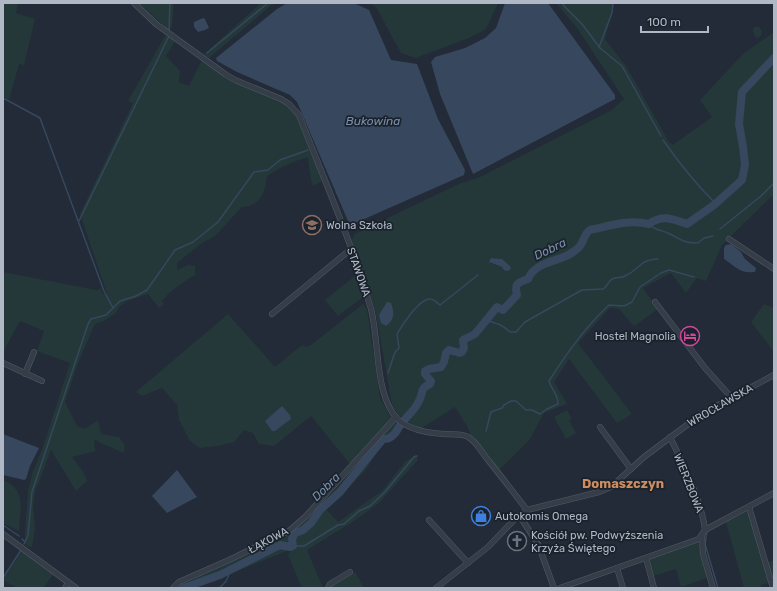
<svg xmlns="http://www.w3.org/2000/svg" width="777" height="591" viewBox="0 0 777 591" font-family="Rubik,sans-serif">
<rect width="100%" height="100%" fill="#222b37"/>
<g fill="#243839" fill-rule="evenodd">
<polygon points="3,3 18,3 16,13 35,19 24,65 19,64 9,100 3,96"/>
<polygon points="139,3 174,3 172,26 169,30"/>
<polygon points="261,3 274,3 209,58 205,56 204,54"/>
<polygon points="369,3 498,3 486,29 469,38 416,58 401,53 376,7"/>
<path d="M556,3H614L605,39L626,66L669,142L673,145L712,117L700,100L743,54L774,32V54L747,86L740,93L738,103V123L742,147L743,159L741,175L739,183L725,195L727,197L743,181L744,175L745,147L740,123L744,94L774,61V194L722,245L706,281L697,278L686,293L671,273L643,288L658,309L634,326L619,309L610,308L578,343L632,414L617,423L569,359L554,382L567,404L544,413L530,439L499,470L471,438L468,428L455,407L420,429C408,422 398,417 392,405L376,314L366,281L351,242L355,234L400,212L459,184L480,177L612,110L624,99L577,28ZM491,258L502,259V267L491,263Z"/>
<polygon points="754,27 759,27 762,31 761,36 757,38 754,35 753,30"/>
<path d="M167,35L176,40L166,56L180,71L179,82L189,86L202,60L235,82L282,101L297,115L322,181L313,186L311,180L308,157C292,162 281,167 267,176C266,192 259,207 242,207L215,236L202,243L177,263V270L188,265L195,266V275C183,282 171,290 162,301L164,304L159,308L148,294L127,301L120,306L116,313L104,321L95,324L78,363L65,402L77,426L85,429L98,420L101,434L119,437L125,445L124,453L103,444L94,439L95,451L72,457L84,473L87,481L76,491L51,450L38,485L36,487L33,506L35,529L32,547L26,546L25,532L28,491L32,474L43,447L70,363L37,351L44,331L20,321L3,352V272L96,290H99L100,287L104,295L105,293L107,294L80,214L133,103L128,101L165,36Z"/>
<polygon points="355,276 363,297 338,316 325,300"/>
<polygon points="363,304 367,309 371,336 380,398 392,420 368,443 350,464 311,416 274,446 259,444 253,433 244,430 234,442 217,446 200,448 190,441 179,420 177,405 162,388 142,396 136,392 228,314 275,367 302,345 307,347 311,345"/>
<polygon points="764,304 774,308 774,352 751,322"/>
<polygon points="567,410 572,419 569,420 576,433 566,439 554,417"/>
<path d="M398,421L404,427L399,435L383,443L365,471L326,509L338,522L382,491L405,462L416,454L418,460L379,503L351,523L307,550L323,588H302L288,555L294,546L287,551L195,588V578C216,570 236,560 256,551C268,545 281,540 291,532C330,502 359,459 392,423Z"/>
<path d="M3,480C27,490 20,509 19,531L3,523Z"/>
<polygon points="747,511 758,544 763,564 774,560 774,581 761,585 762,588 744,588 726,522"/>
<polygon points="697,541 701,548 707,578 681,587 676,569 653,576 648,559"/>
<polygon points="22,551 53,575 43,588 17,588 3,580"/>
<polygon points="355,572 364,588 331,588 332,585"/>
</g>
<g fill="#36475e">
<polygon points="287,3 354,3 369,10 391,60 417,64 438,119 465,170 464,175 353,224 348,221 297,102 290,95 237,72 217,61 216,58 277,9"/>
<polygon points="505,3 548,3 615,95 615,99 473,174 440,94 431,62 435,57 465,48 485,38 496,28"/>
<polygon points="203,18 205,19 209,28 205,30 198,32 194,27 194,22"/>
<path d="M731,244L741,252L745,259L756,268L755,272C740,274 736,267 724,259V248L726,245Z"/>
<polygon points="491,258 502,259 510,266 511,269 507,271 504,270 502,267 489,262"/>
<path d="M387,302L391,303C395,313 394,320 386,326L381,323L379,315Z"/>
<polygon points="282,406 290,415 291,419 275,431 272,431 265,421"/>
<polygon points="3,434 39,448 30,466 26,479 24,480 3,475"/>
<polygon points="177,470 197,497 167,513 152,496"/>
</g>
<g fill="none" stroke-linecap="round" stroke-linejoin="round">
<g stroke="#36475e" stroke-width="1.5">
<polyline points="562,3 565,7 582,24 600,48 622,66 661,136"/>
<polyline points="169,31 170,3"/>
<polyline points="599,47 612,13 613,3"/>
<polyline points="207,53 268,3"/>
<polyline points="3,98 40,118 104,291 113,308"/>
<path d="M663,140C679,163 696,184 716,204"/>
<polyline points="79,221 169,36"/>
<path d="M649,224C655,231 663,230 670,234C683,240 682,243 698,243L704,238L713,236"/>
<polyline points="720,229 761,196 774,183"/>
<path d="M486,321C495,322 503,325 510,332H516L525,322L582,290L603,289C607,287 607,283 611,280C615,276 620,279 625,276C641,269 638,260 658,259"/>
<path d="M388,373L395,352L399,348L397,334C402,325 417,303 426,300C432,297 436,302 440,305L478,275"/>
<path d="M486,431L491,412L502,408L504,405L511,401H516L526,410H532L540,414L547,409L558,404C559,396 551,389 549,381C566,354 585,327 609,305L624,306L632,302L640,287L661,273L669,270L694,277"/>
<polyline points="3,525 19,536"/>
<polyline points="707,532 705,544 718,588"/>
<polyline points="22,539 25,542"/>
<polyline points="24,544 28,535 32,492 88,324 91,319 106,315 120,301 136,296 147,290 175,250 193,242 218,222 254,172 268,170 280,160 308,150"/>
<polyline points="293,546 304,546 338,525 344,524 359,511 370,506 384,493 414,457 417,456"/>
<polyline points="3,578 21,550"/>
<path d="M219,588C225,583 229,579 229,571"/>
</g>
<path stroke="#36475e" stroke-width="8" d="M183,588L220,575L280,545L290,547L293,546L292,539L295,533L303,530L311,523L320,510L340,492L383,439C385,439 388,439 389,438C396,435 397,429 401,424C407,416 415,410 419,401C424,392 419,389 430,384L431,381L425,374V371L429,369L441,367L444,362L446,353L449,350L460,353L462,352L464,348L463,340L475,334L497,307L503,310L517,295C514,284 517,283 528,279C535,262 556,262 570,254C573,252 578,249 580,246C584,241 584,234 590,230C610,226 628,219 649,224C662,214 673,219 687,224L714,205L742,180L745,165L743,147L739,124L742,92L774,58"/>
<g stroke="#525b65" stroke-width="6">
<g id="minor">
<path d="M134,3L156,24L225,74L235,80L281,99L289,104L299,115C324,179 352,243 371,309C379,340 375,385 392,412C402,429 426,433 444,434C451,435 461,433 468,437C476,441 482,453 488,460C501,476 514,493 527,510"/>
<polyline points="729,239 774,269"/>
<polyline points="655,302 705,368 731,397"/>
<polyline points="272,314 351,249"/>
<polyline points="3,363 42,381"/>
<polyline points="25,374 34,352"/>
<polyline points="600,427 631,469"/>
<path d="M670,437C683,464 702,501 705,530"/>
<polyline points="749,507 773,588"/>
<polyline points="519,515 538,544 554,588"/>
<polyline points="429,520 468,563"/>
<polyline points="705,530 774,493"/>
<polyline points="3,534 76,588"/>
<polyline points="702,536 703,554 713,588"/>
<polyline points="646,558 654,588"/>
<polyline points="617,568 623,588"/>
<polyline points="65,588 68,583"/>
<polyline points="173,588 179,582 229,560 289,531 306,516 396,417"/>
<polyline points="328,588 330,584 350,572"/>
<polyline points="436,588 488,547 515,519 527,510 599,492 611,487 644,457 703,413 774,375"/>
<polyline points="560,588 699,539 705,530"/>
</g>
</g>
<use href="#minor" stroke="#353d48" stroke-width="5"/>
</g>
<defs>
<g id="school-ring" transform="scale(1)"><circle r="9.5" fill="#1a222c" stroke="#8d6e63" stroke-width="1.5"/><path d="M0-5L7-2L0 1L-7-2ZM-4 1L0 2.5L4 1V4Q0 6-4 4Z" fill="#8d6e63"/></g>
<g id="hotel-ring" transform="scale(1)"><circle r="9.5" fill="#1a222c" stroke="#d1479c" stroke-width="1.5"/><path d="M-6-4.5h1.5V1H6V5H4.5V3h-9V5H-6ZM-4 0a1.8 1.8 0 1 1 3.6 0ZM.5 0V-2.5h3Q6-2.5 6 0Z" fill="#d1479c"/></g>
<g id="shop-ring" transform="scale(1)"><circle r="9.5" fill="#1a222c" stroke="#3f7fe0" stroke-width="1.5"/><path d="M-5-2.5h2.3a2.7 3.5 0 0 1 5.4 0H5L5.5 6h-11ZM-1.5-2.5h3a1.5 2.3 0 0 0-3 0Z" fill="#3f7fe0"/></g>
<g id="church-ring" transform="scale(1)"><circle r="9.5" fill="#1a222c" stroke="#6b7280" stroke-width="1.5"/><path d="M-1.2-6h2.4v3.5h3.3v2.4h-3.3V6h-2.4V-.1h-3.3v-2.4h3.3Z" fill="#6b7280"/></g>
</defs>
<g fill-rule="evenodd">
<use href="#school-ring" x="312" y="225"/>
<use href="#hotel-ring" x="690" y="336"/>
<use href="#shop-ring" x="481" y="516"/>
<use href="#church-ring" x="517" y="541"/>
</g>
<g text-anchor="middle" stroke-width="3.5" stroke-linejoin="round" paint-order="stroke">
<g font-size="11" fill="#afb8c4" stroke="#1a222c" text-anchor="start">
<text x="326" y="229">Wolna Szkoła</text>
<text x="676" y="340" text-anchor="end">Hostel Magnolia</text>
<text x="495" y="520">Autokomis Omega</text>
<text x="531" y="539">Kościół pw. Podwyższenia<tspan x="531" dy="13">Krzyża Świętego</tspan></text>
</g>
<g font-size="11" fill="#afb8c4" stroke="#1a222c">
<text transform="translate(359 272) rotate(71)" y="4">STAWOWA</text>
<text transform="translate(720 405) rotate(-30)" y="4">WROCŁAWSKA</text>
<text transform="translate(689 483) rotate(68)" y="4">WIERZBOWA</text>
<text transform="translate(268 540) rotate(-28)" y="4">ŁĄKOWA</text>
</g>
<g font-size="12" font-style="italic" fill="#798fab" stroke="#1a222c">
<text x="373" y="125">Bukowina</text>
<text transform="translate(550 249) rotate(-26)" y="4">Dobra</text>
<text transform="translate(326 487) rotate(-45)" y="4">Dobra</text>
</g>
<g font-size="13" font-weight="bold" fill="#ce8d61" stroke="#1a222c">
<text x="623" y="488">Domaszczyn</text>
</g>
</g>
<rect width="777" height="591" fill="none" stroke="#afb8c4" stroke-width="8"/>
<path d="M641 26v6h67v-6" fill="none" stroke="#afb8c4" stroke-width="2"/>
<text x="647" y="26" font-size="12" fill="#afb8c4" stroke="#1a222c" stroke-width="3" paint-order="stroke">100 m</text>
</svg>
